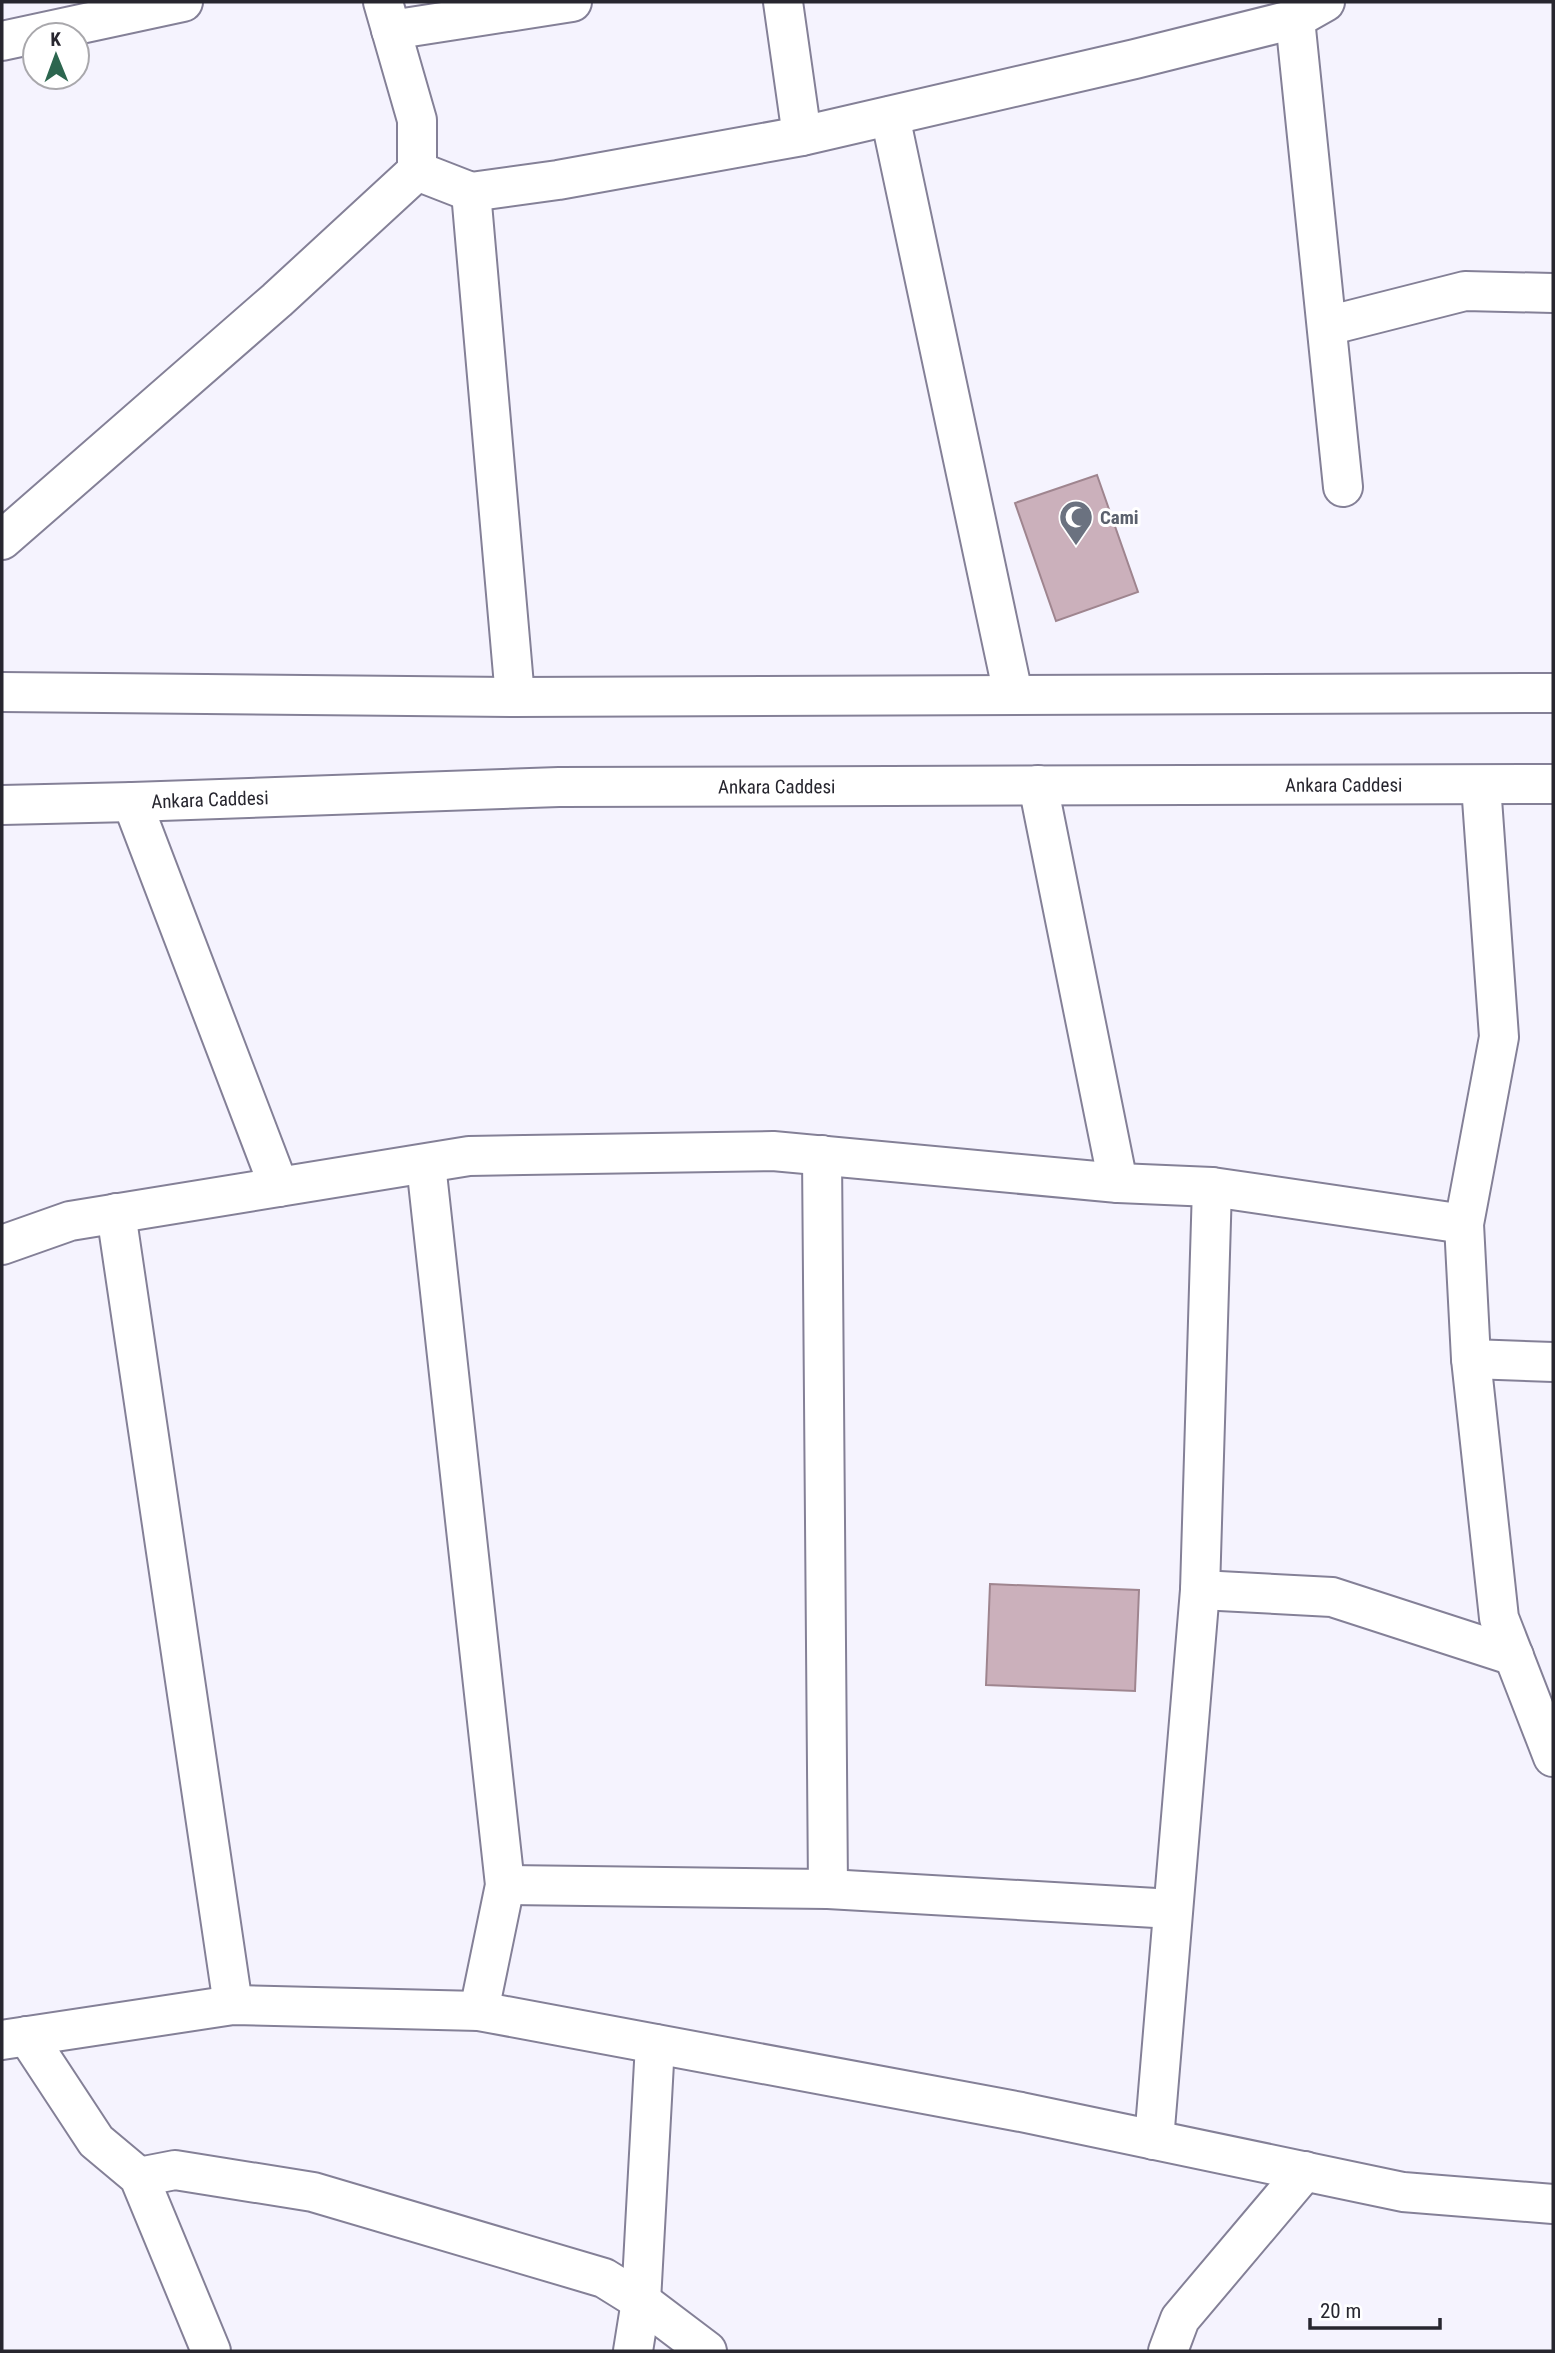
<svg xmlns="http://www.w3.org/2000/svg" width="1555" height="2353" viewBox="0 0 1555 2353" font-family="'Roboto Condensed',sans-serif">
<rect width="100%" height="100%" fill="#f5f3fe"/>
<g fill="#cbb0bb" stroke="#9f858f" stroke-width="2">
<polygon points="1097,475 1138,592 1056,621 1015,503"/>
<polygon points="990,1584 1139,1590 1135,1691 986,1685"/>
</g>
<g fill="none" stroke-linecap="round" stroke-linejoin="round">
<g stroke="#848097" stroke-width="42">
<g id="minor">
<polyline points="783,2 802,136"/>
<polyline points="1295,19 1343,487"/>
<polyline points="391,30 572,2"/>
<polyline points="2,41 183,2"/>
<polyline points="890,116 1013,694"/>
<polyline points="417,171 471,192 558,180 802,136 1135,59 1295,19 1325,2"/>
<polyline points="471,192 515,697"/>
<polyline points="1327,326 1465,291 1553,293"/>
<polyline points="1038,785 1118,1183"/>
<polyline points="1481,785 1499,1037 1464,1224 1471,1359 1499,1618 1553,1757"/>
<polyline points="132,802 279,1187"/>
<polyline points="822,1155 828,1889"/>
<polyline points="426,1164 505,1885 479,2011"/>
<polyline points="116,1213 233,2005"/>
<polyline points="2,1245 70,1221 469,1156 773,1151 1118,1183 1212,1187 1464,1224"/>
<polyline points="1471,1359 1553,1362"/>
<polyline points="1200,1590 1332,1597 1514,1656"/>
<polyline points="505,1885 828,1889 1173,1909"/>
<polyline points="27,2036 96,2141 139,2177 211,2351"/>
<polyline points="2,2040 233,2005 479,2011 1021,2112 1403,2192 1553,2204"/>
<polyline points="1154,2140 1200,1590 1212,1187"/>
<polyline points="139,2177 175,2170 313,2192 604,2278 641,2301 707,2351"/>
<polyline points="633,2351 641,2301 655,2044"/>
<polyline points="1168,2351 1180,2319 1305,2171"/>
</g>
</g>
<g stroke="#848097" stroke-width="42">
<polyline id="tertiary" points="2,540 277,300 417,171 417,120 383,2"/>
</g>
<g stroke="#848097" stroke-width="42">
<g id="trunk">
<polyline points="2,692 515,697 1553,693"/>
<path id="s1" d="M2,805L132,802L559,787L1553,784"/>
</g>
</g>
<use href="#minor" stroke="#fff" stroke-width="38"/>
<use href="#tertiary" stroke="#fff" stroke-width="38"/>
<use href="#trunk" stroke="#fff" stroke-width="38"/>
</g>
<defs>
<g id="mosque-pin" transform="scale(1.75)"><path d="M0 17L-7.5 6A9.5 9.5 0 1 1 7.5 6Z" fill="#6b7280" stroke="#fff"/><path d="M3.5-4.9A6 6 0 1 0 3.5 4.9A5 5 0 1 1 3.5-4.9Z" fill="#fff"/></g>
</defs>
<g fill-rule="evenodd">
<use href="#mosque-pin" x="1076" y="517"/>
</g>
<g text-anchor="middle" stroke-width="6" stroke-linejoin="round" paint-order="stroke">
<g font-size="19" font-weight="bold" fill="#5b616d" stroke="#fff" text-anchor="start">
<text x="1100" y="524">Cami</text>
</g>
<g font-size="19" fill="#27262f" stroke="#fff">
<text dy="7" stroke="none"><textPath href="#s1" startOffset="1342">Ankara Caddesi</textPath></text>
<text dy="7" stroke="none"><textPath href="#s1" startOffset="775">Ankara Caddesi</textPath></text>
<text dy="7" stroke="none"><textPath href="#s1" startOffset="208">Ankara Caddesi</textPath></text>
</g>
</g>
<rect width="1555" height="2353" fill="none" stroke="#27262f" stroke-width="7"/>
<g transform="translate(56 56) rotate(359)"><circle r="33" fill="#ffffff" stroke="#a9a8ac" stroke-width="2"/>
<path d="M0-5L12 26L0 18L-12 26Z" fill="#2c664f"/>
<text y="-10" font-size="19" font-weight="bold" text-anchor="middle" fill="#27262f">K</text>
</g>
<path d="M1310 2318v10h130v-10" fill="none" stroke="#27262f" stroke-width="3.5"/>
<text x="1320" y="2318" font-size="21" fill="#27262f" stroke="#ffffff" stroke-width="5" paint-order="stroke">20 m</text>
</svg>
